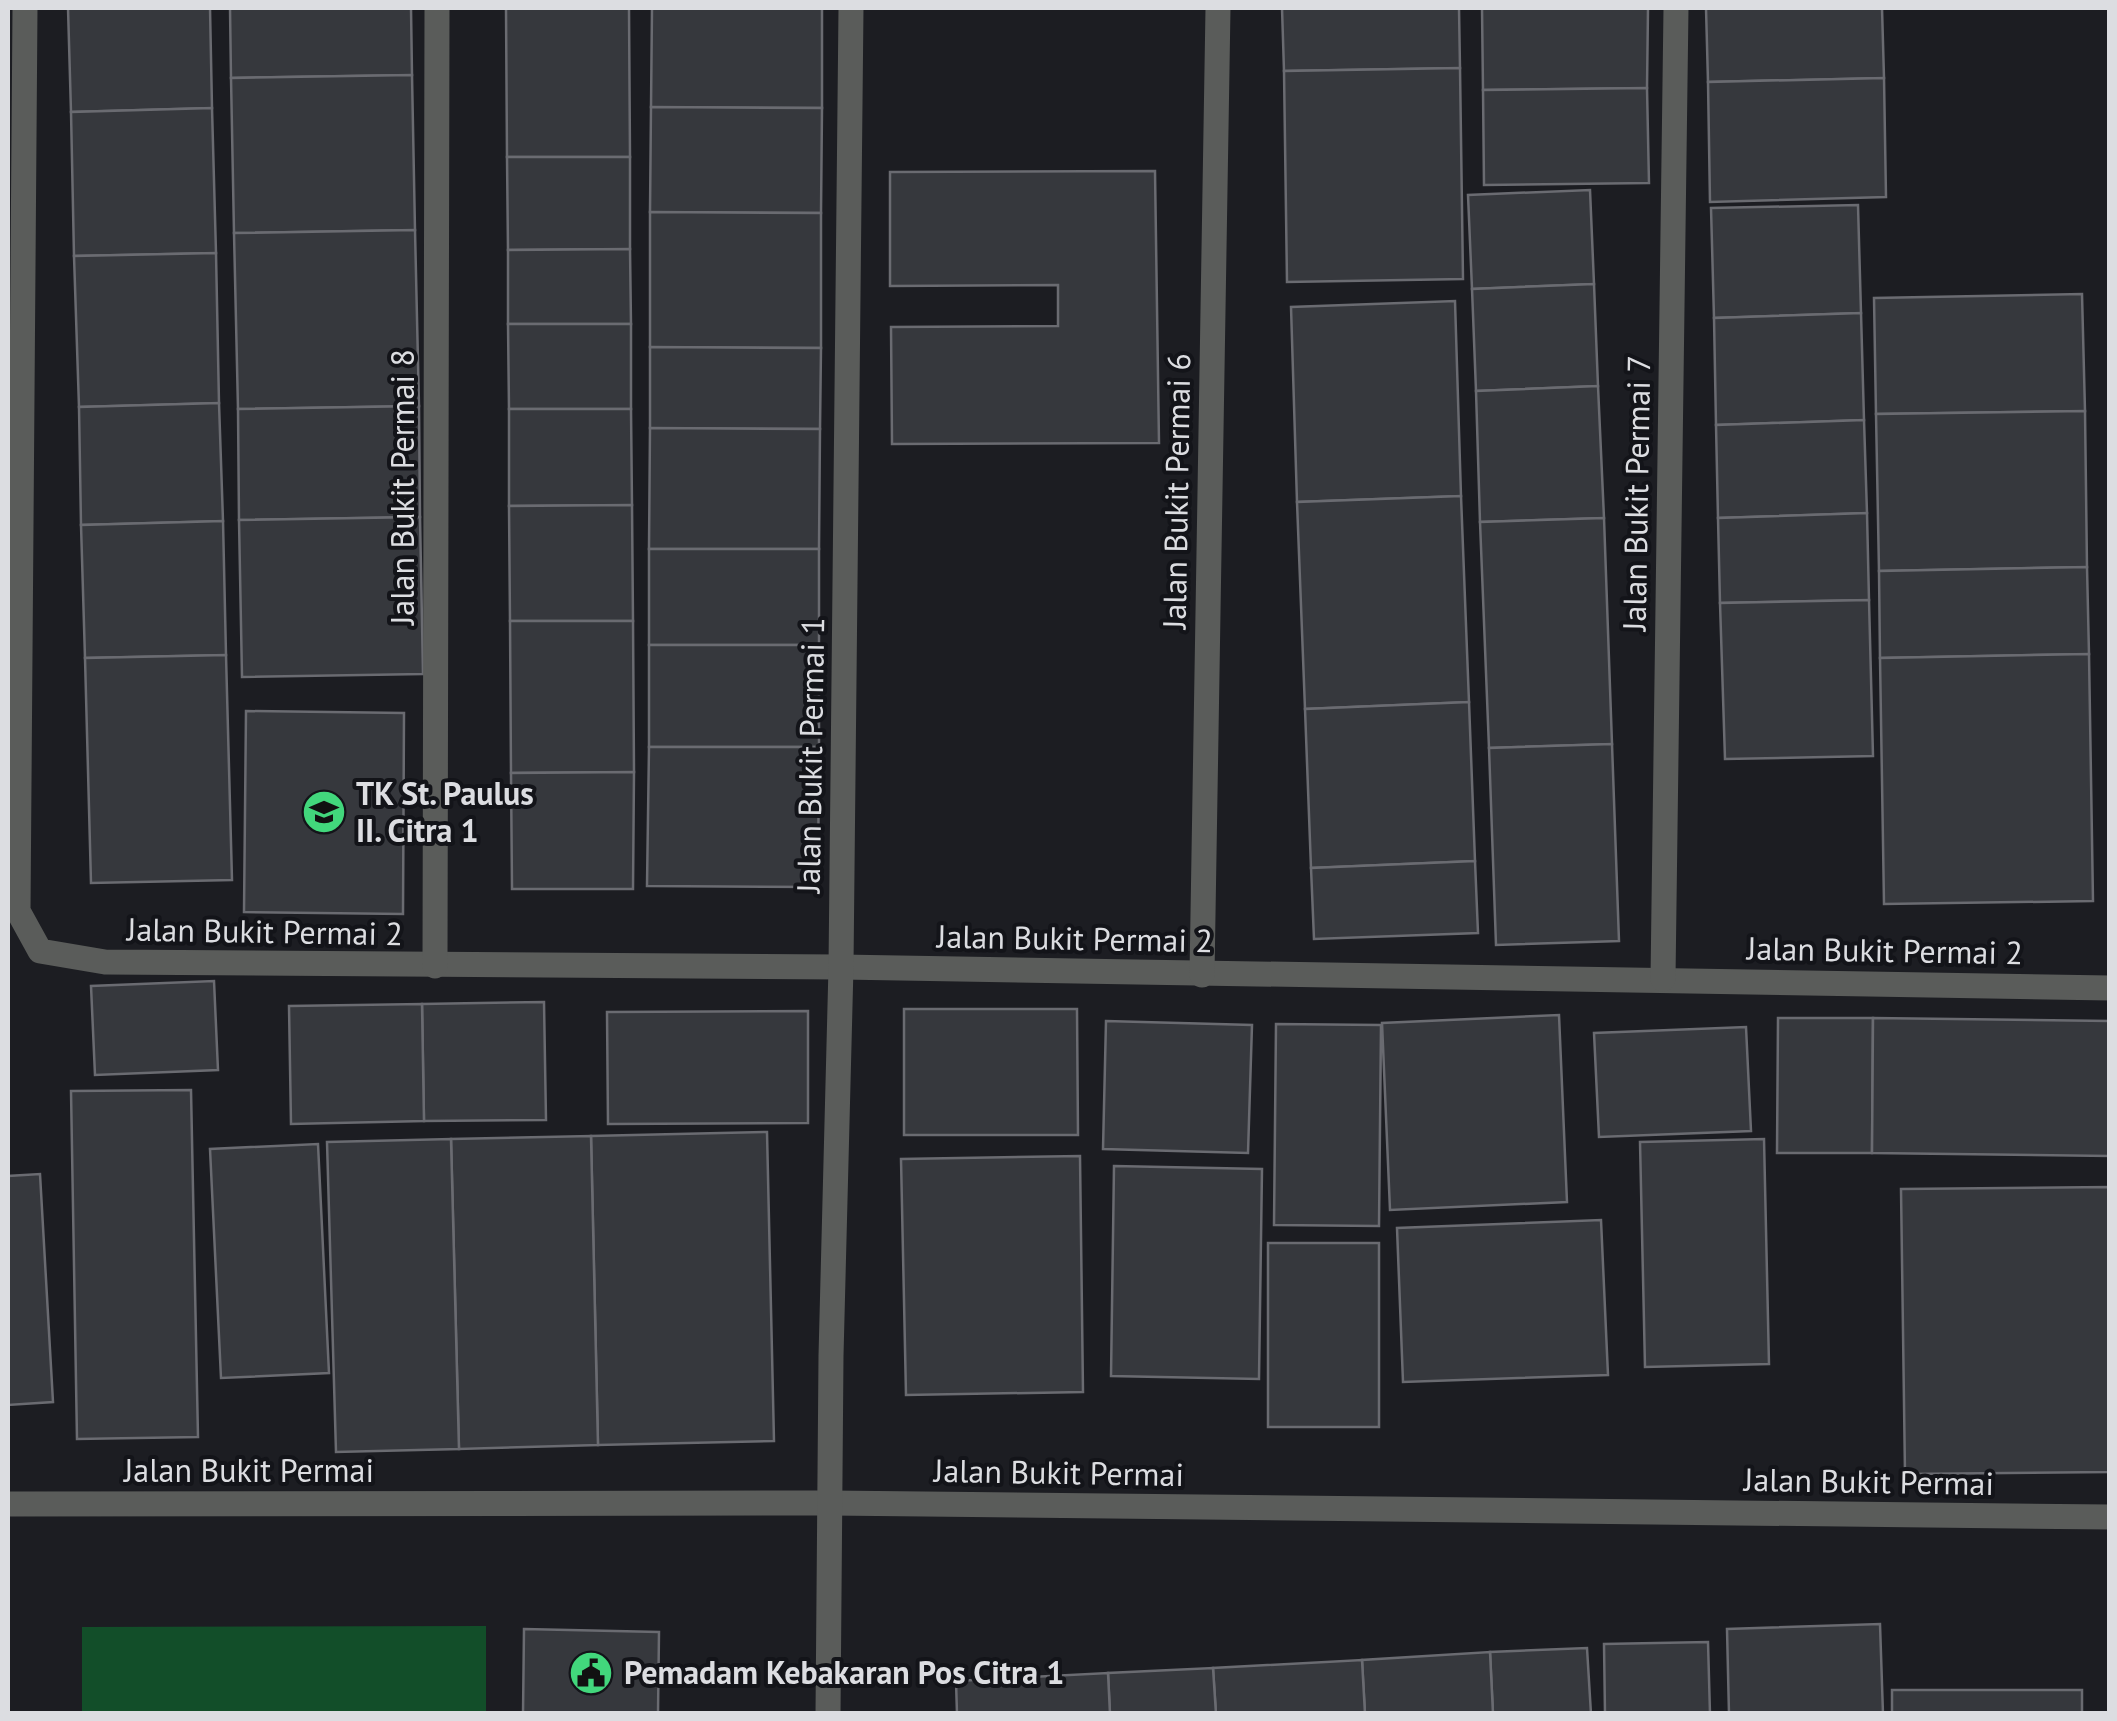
<svg xmlns="http://www.w3.org/2000/svg" width="2117" height="1721" viewBox="0 0 2117 1721" font-family="'PT Sans',sans-serif">
<rect width="100%" height="100%" fill="#1c1d22"/>
<polygon fill="#124e29" points="486,1626 486,1713 82,1713 82,1627"/>
<g fill="#36383d" stroke="#6a6b71" stroke-width="2.5">
<polygon points="68,8 210,8 212,108 71,112"/>
<polygon points="230,8 411,8 412,75 231,78"/>
<polygon points="506,8 629,8 630,157 507,157"/>
<polygon points="652,8 822,8 822,108 651,107"/>
<polygon points="1282,8 1459,8 1460,68 1284,71"/>
<polygon points="1482,8 1648,8 1647,88 1483,90"/>
<polygon points="1706,8 1882,8 1884,78 1708,82"/>
<polygon points="1460,68 1463,279 1287,282 1284,71"/>
<polygon points="412,75 415,230 234,233 231,78"/>
<polygon points="1884,78 1886,197 1710,202 1708,82"/>
<polygon points="1647,88 1649,183 1484,185 1483,90"/>
<polygon points="651,107 822,108 821,213 650,212"/>
<polygon points="212,108 216,253 74,256 71,112"/>
<polygon points="507,157 630,157 630,249 508,250"/>
<polygon points="1155,171 1159,443 892,444 891,327 1058,326 1058,285 890,286 890,172"/>
<polygon points="1590,190 1594,284 1472,289 1468,195"/>
<polygon points="1858,205 1861,313 1714,318 1711,208"/>
<polygon points="650,212 821,213 821,348 650,347"/>
<polygon points="415,230 419,406 238,409 234,233"/>
<polygon points="630,249 631,324 508,324 508,250"/>
<polygon points="216,253 219,403 79,407 74,256"/>
<polygon points="1594,284 1598,386 1476,391 1472,289"/>
<polygon points="2082,294 2085,411 1876,414 1874,298"/>
<polygon points="1455,301 1461,496 1297,502 1291,307"/>
<polygon points="1861,313 1864,420 1716,425 1714,318"/>
<polygon points="508,324 631,324 631,409 509,409"/>
<polygon points="650,347 821,348 820,429 650,428"/>
<polygon points="1598,386 1604,518 1480,522 1476,391"/>
<polygon points="219,403 223,521 81,525 79,407"/>
<polygon points="419,406 420,517 239,520 238,409"/>
<polygon points="509,409 631,409 632,505 509,506"/>
<polygon points="2085,411 2087,567 1879,571 1876,414"/>
<polygon points="1864,420 1867,513 1718,518 1716,425"/>
<polygon points="650,428 820,429 819,549 649,549"/>
<polygon points="1461,496 1469,702 1305,709 1297,502"/>
<polygon points="632,505 633,621 510,621 509,506"/>
<polygon points="1867,513 1869,600 1720,603 1718,518"/>
<polygon points="420,517 423,674 242,677 239,520"/>
<polygon points="1604,518 1612,744 1489,748 1480,522"/>
<polygon points="223,521 226,655 85,658 81,525"/>
<rect x="649" y="549" width="170" height="96"/>
<polygon points="2087,567 2089,654 1880,658 1879,571"/>
<polygon points="1869,600 1873,756 1725,759 1720,603"/>
<polygon points="510,621 633,621 634,772 511,773"/>
<rect x="649" y="645" width="170" height="102"/>
<polygon points="2089,654 2093,901 1884,904 1880,658"/>
<polygon points="226,655 232,880 91,883 85,658"/>
<polygon points="1469,702 1475,861 1311,868 1305,709"/>
<polygon points="246,711 404,713 403,914 244,912"/>
<polygon points="1612,744 1619,941 1496,945 1489,748"/>
<polygon points="649,747 819,747 818,887 647,886"/>
<polygon points="634,772 633,889 512,889 511,773"/>
<polygon points="1475,861 1478,933 1314,939 1311,868"/>
<polygon points="214,981 218,1070 95,1075 91,986"/>
<polygon points="544,1002 546,1120 424,1121 422,1004"/>
<polygon points="422,1004 424,1121 291,1124 289,1006"/>
<polygon points="904,1009 1077,1009 1078,1135 904,1135"/>
<polygon points="808,1011 808,1123 608,1124 607,1012"/>
<polygon points="1559,1015 1567,1202 1390,1210 1382,1023"/>
<polygon points="1778,1018 1873,1018 1872,1153 1777,1153"/>
<polygon points="1873,1018 2110,1021 2110,1156 1872,1153"/>
<polygon points="1106,1021 1252,1025 1248,1153 1103,1149"/>
<polygon points="1276,1024 1381,1025 1379,1226 1274,1225"/>
<polygon points="1746,1027 1751,1131 1599,1137 1594,1033"/>
<polygon points="191,1090 198,1437 77,1439 71,1091"/>
<polygon points="767,1132 774,1441 598,1445 591,1136"/>
<polygon points="591,1136 598,1445 459,1449 451,1139"/>
<polygon points="451,1139 459,1449 336,1452 327,1142"/>
<polygon points="1764,1139 1769,1364 1645,1367 1640,1142"/>
<polygon points="318,1144 329,1373 221,1378 210,1149"/>
<polygon points="1080,1156 1083,1392 906,1395 901,1159"/>
<polygon points="1114,1166 1262,1169 1259,1379 1111,1376"/>
<polygon points="40,1174 53,1402 8,1405 8,1176"/>
<polygon points="2110,1187 2110,1472 1905,1474 1901,1189"/>
<polygon points="1601,1220 1608,1375 1403,1382 1397,1228"/>
<rect x="1268" y="1243" width="111" height="184"/>
<polygon points="1880,1624 1883,1714 1729,1714 1727,1629"/>
<polygon points="524,1629 659,1632 658,1714 523,1714"/>
<polygon points="1708,1642 1710,1714 1605,1714 1604,1644"/>
<polygon points="1587,1648 1591,1714 1493,1714 1490,1652"/>
<polygon points="1490,1652 1493,1714 1365,1714 1362,1660"/>
<polygon points="1362,1660 1365,1714 1216,1714 1213,1668"/>
<polygon points="1213,1668 1216,1714 1110,1714 1108,1673"/>
<polygon points="1108,1673 1110,1714 957,1714 956,1681"/>
<rect x="1892" y="1690" width="190" height="24"/>
</g>
<g fill="none" stroke-linecap="round" stroke-linejoin="round">
<g stroke="#5a5c5a" stroke-width="25">
<polyline points="25,8 18,911 40,951 105,962 841,967 2110,988"/>
<polyline points="435,966 437,8"/>
<polyline points="1202,975 1218,8"/>
<polyline points="1663,979 1676,8"/>
<polyline points="8,1504 830,1503 2110,1517"/>
<polyline points="828,1714 831,1356 841,967 851,8"/>
</g>
</g>
<defs>
<g id="school-disc" transform="scale(2.25)"><circle r="9.5" fill="#42d77c" stroke="#131419"/><path d="M0-5L7-2L0 1L-7-2ZM-4 1L0 2.5L4 1V4Q0 6-4 4Z" fill="#111"/></g>
<g id="civic-disc" transform="scale(2.25)"><circle r="9.5" fill="#42d77c" stroke="#131419"/><path d="M-.6-6.5H3V-4.5H.6V-3L4-1V1h2V6H-6V1h2V-1L-.6-3ZM-1.2 2.5V6h2.4V2.5Z" fill="#111"/></g>
</defs>
<g fill-rule="evenodd">
<use href="#school-disc" x="324" y="812"/>
<use href="#civic-disc" x="591" y="1673"/>
</g>
<g text-anchor="middle" stroke-width="8" stroke-linejoin="round" paint-order="stroke">
<g font-size="32" fill="#dcdde1" stroke="#131419">
<text transform="translate(403 487) rotate(-90)" y="11">Jalan Bukit Permai 8</text>
<text transform="translate(1177 491) rotate(-89)" y="11">Jalan Bukit Permai 6</text>
<text transform="translate(1637 493) rotate(-89)" y="11">Jalan Bukit Permai 7</text>
<text transform="translate(811 755) rotate(-89)" y="11">Jalan Bukit Permai 1</text>
<text transform="translate(265 932) rotate(1)" y="11">Jalan Bukit Permai 2</text>
<text transform="translate(1075 939) rotate(1)" y="11">Jalan Bukit Permai 2</text>
<text transform="translate(1885 951) rotate(1)" y="11">Jalan Bukit Permai 2</text>
<text x="249" y="1482">Jalan Bukit Permai</text>
<text transform="translate(1059 1473) rotate(1)" y="11">Jalan Bukit Permai</text>
<text transform="translate(1869 1482) rotate(1)" y="11">Jalan Bukit Permai</text>
</g>
<g font-size="32" font-weight="bold" fill="#dcdde1" stroke="#131419" text-anchor="start">
<text x="356" y="805">TK St. Paulus<tspan x="356" dy="37">II. Citra 1</tspan></text>
<text x="624" y="1684">Pemadam Kebakaran Pos Citra 1</text>
</g>
</g>
<rect width="2117" height="1721" fill="none" stroke="#dcdde1" stroke-width="20"/>
</svg>
